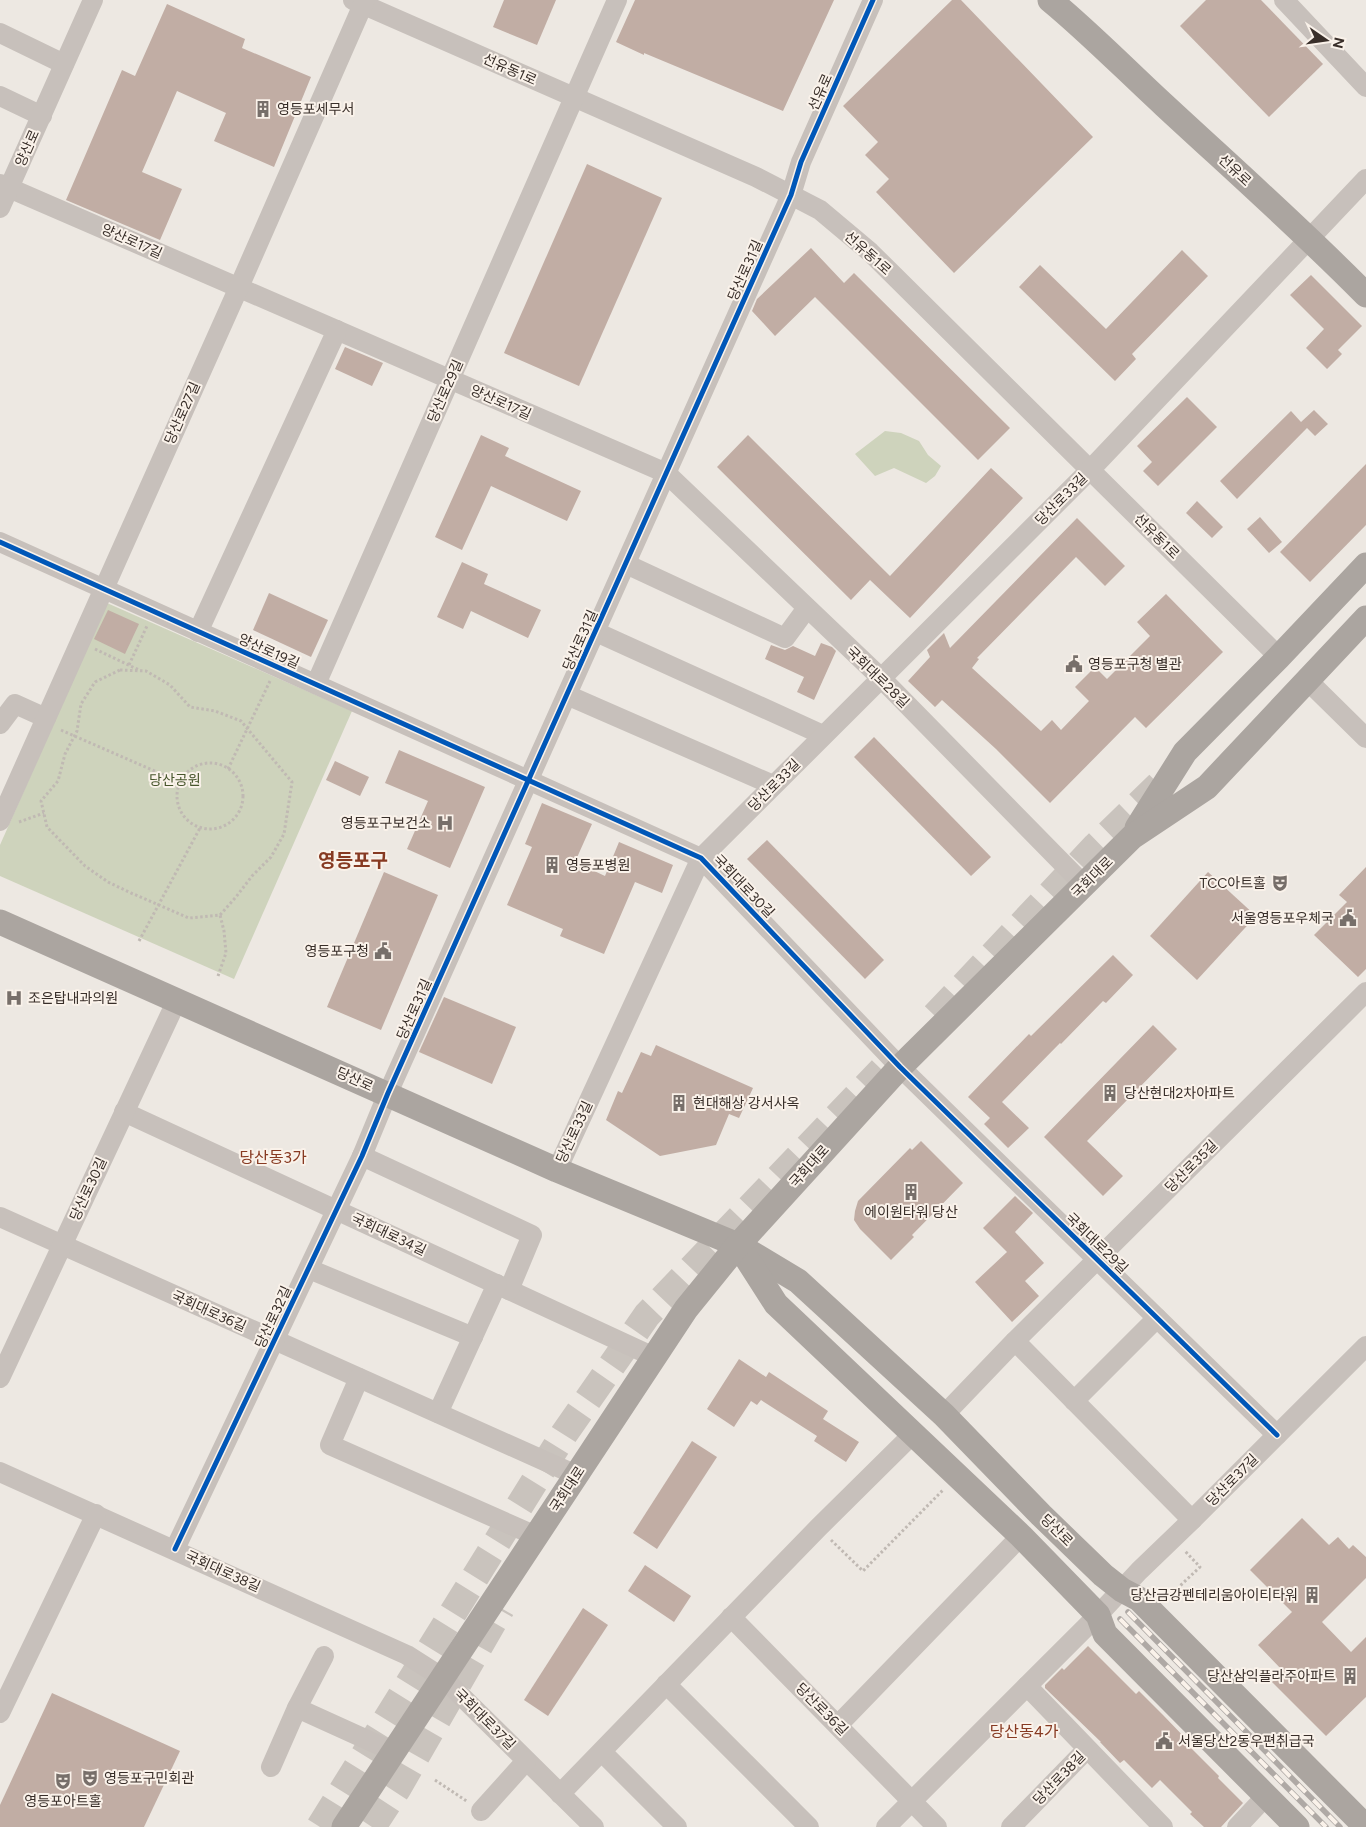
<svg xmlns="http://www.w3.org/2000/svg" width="1366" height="1827" viewBox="0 0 1366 1827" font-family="Figtree,'Noto Sans KR',sans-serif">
<rect width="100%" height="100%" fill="#ede8e2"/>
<g fill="#ced3bc">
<polygon points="885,431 901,433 919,441 928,455 941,466 935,476 926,483 894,468 875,476 855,454"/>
<polygon points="107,603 352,711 234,979 0,876 0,845"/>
</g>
<g fill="#c1ada4">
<polygon points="504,0 556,0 537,45 493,27"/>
<polygon points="635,0 834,0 783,111 644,53 644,55 616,42"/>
<polygon points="952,0 961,0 1093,137 954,273 876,192 889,179 865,155 878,142 843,106"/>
<polygon points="1206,0 1261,0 1323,64 1269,117 1180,26"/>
<polygon points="167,4 245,39 242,48 311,77 274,167 214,141 226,113 177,91 142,172 182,189 160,240 66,200 122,70 135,76"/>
<polygon points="587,164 662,198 579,386 504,353"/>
<polygon points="811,248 844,283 854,273 1010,428 978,460 815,297 775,336 752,311 757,299"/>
<polygon points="1182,250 1208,276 1132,354 1136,359 1115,381 1019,287 1040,265 1106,329"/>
<polygon points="1311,275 1362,326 1338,350 1342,354 1327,369 1306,348 1324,329 1290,295"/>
<polygon points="345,347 383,363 372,386 335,369"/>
<polygon points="1187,397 1217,427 1158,486 1143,471 1152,462 1137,446"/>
<polygon points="1314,410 1328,424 1315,436 1307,428 1237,499 1220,481 1291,411 1301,422"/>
<polygon points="481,435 509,448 505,456 581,491 567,521 491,486 462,550 435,537"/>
<polygon points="748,435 890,576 991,468 1023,498 910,618 870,580 851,600 717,467"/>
<polygon points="1366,464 1366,525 1310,582 1280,552"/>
<polygon points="1197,501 1223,527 1212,538 1186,513"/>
<polygon points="1260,517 1282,542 1269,553 1247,529"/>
<polygon points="1077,518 1125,566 1105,586 1076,557 977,658 979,659 972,668 1041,731 1052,720 1061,730 1089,701 1075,687 1095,667 1107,679 1150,636 1137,622 1166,594 1223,652 1146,728 1135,717 1050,803 996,749 942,700 935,707 908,681 930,657 927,650 944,633 950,648"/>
<polygon points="462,562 488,574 484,584 541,610 528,638 471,611 463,629 437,617"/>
<polygon points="269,593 328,620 311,657 253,630"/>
<polygon points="108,610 139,624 125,654 94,639"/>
<polygon points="821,643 832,647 836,651 814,700 797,692 804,677 765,659 771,645 785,650 793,646 815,656"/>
<polygon points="874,737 991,857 971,876 854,757"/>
<polygon points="399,750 485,787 450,868 407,849 428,801 385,783"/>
<polygon points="335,761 369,777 360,796 326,780"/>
<polygon points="542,803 592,824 575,862 605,876 619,842 673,865 662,893 635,882 604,954 560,936 563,929 507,905 532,847 525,844"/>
<polygon points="767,840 884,960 865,979 747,859"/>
<polygon points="1366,867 1366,969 1358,977 1314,935 1347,902 1339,895"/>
<polygon points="384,872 438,895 381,1030 327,1007"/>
<polygon points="1208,872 1256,916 1197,980 1150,936"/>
<polygon points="1113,955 1133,975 1106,1003 1103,1001 1061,1044 1060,1043 1002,1102 1029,1128 1008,1148 984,1124 990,1118 968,1097 1029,1034 1031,1036"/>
<polygon points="444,997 516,1027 492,1084 419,1052"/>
<polygon points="1153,1025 1177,1049 1087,1141 1123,1176 1103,1196 1044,1137"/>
<polygon points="656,1045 753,1088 739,1118 729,1114 716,1145 660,1156 606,1120 618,1091 622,1093 641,1052 651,1056"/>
<polygon points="921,1141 963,1183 912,1235 914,1237 891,1260 860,1229 854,1220 855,1211 858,1201 910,1148 912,1150"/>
<polygon points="1015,1196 1033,1213 1015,1232 1044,1263 1025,1281 1039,1296 1012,1322 975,1282 1007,1252 983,1228"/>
<polygon points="739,1359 766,1377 769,1372 828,1411 823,1419 859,1442 846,1462 814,1441 817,1436 761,1400 757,1405 751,1401 734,1427 707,1409"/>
<polygon points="692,1441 717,1457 657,1549 633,1533"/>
<polygon points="1302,1518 1329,1545 1338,1537 1349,1549 1353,1545 1366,1557 1366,1578 1322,1622 1351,1652 1366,1637 1366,1697 1326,1736 1272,1682 1283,1671 1258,1645 1292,1612 1250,1570"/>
<polygon points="645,1565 691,1596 674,1622 628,1591"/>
<polygon points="583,1608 608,1625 548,1716 524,1700"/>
<polygon points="1088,1646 1136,1694 1139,1691 1163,1715 1190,1743 1188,1745 1219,1776 1218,1778 1243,1803 1221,1827 1204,1827 1190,1814 1192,1812 1160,1780 1152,1788 1124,1760 1120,1763 1100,1742 1101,1742 1045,1688 1045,1685 1062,1668 1064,1670"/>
<polygon points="52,1693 180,1751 144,1827 0,1827 0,1805"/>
</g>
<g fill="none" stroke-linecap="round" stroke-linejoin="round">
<g stroke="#c9c3bd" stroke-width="28" stroke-dasharray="28 14" stroke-linecap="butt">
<polyline points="935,1016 1096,846 1161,783"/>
<polyline points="320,1827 564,1434 647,1315 882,1070"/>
<polyline points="372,1827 397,1789 501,1608"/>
</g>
<g stroke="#c0b9b3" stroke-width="3" stroke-dasharray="2.5 2.5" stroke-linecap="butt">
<polyline points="95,649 139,670"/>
<polyline points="129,665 147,626"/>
<polygon points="120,670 146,671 170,685 190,707 215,711 241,721 292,782 284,834 271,857 252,876 236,897 220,915 189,918 131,893 108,882 85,866 47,827 41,801 58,781 65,754 77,731 81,704 95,682"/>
<polyline points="61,730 180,782"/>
<circle cx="210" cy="796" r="33"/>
<polyline points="228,769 270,681"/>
<polyline points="19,822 44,813"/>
<polyline points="139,941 200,828"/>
<polyline points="218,976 226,953 224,931 220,915"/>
<polyline points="831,1540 863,1571 943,1490"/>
<polyline points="1166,1599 1200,1567 1184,1550"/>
<polyline points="435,1780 468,1802"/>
</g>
<g stroke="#c7c0bb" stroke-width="20">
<polyline points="353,0 756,177 820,210 870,252 1279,657"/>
<polyline points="1284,0 1366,87"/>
<polyline points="0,33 64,64"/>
<polyline points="0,96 42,116"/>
<polyline points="0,184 666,473 881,678 1084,885"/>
<polyline points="0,208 93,0"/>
<polyline points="0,542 701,858 900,1067 1277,1435"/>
<polyline points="626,564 785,638 807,608"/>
<polyline points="198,632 337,330"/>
<polyline points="596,632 823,735"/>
<polyline points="1307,680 1366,738"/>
<polyline points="316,684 617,0"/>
<polyline points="567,695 773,785"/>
<polyline points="0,724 15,704 46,718"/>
<polyline points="0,821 239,287 365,0"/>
<polyline points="124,1112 654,1357"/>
<polyline points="362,1156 532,1235 509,1290"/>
<polyline points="557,1170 701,858 1090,470 1366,179"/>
<polyline points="0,1217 576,1475"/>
<polyline points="309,1269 473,1337"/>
<polyline points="1015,1341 1192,1520"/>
<polyline points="0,1378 177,1000"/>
<polyline points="359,1378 330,1445 536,1536"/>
<polyline points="1074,1401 1157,1318"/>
<polyline points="438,1413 497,1284"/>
<polyline points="944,1415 1015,1341 1366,992"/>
<polyline points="0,1472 407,1655 443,1678 594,1827"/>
<polyline points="175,1549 362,1156 388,1093 791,195 801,162 873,0"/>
<polyline points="731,1617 937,1827"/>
<polyline points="324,1656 297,1708 394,1752"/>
<polyline points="666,1684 809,1827"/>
<polyline points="1027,1686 1163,1827"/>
<polyline points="0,1713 96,1514"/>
<polyline points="838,1725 1021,1536"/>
<polyline points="602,1752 677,1827"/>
<polyline points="271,1767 297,1708"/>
<polyline points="560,1794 818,1528 912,1435"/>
<polyline points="481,1811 526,1761"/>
<polyline points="886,1827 1098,1615 1139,1571 1192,1520 1366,1346"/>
<polyline points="1011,1827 1087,1749"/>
<polyline points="1237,1827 1266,1796"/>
</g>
<g stroke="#aba5a0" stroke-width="25">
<path d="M1050,0C1090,33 1126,70 1164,105C1232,168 1301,229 1366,295"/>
<polyline points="1137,828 1185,752 1279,657 1366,565"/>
<polyline points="0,922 557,1170 738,1245 798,1281 944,1415 1041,1515 1103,1575 1122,1590 1139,1599 1366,1827"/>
<polyline points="742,1251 776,1304 1021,1536 1098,1615 1105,1634 1297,1827"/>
<polyline points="344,1827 686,1309 738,1245 900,1067 1132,837 1207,787 1366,618"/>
</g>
<g stroke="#afa9a5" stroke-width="5.5">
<g id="rail">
<polyline points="1128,1612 1340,1827"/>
<polyline points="1120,1619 1326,1827"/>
</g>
</g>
<use href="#rail" stroke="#faf2ea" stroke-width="4" stroke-dasharray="11" stroke-linecap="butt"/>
<g stroke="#faf2ea" stroke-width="8">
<g id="cycleway">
<polyline points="0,542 701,858 900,1067 1277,1435"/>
<polyline points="175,1549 362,1156 388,1093 791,195 801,162 873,0"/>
</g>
</g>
<use href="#cycleway" stroke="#0057b8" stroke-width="5"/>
</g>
<defs>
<g id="building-bare" transform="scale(1.35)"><path d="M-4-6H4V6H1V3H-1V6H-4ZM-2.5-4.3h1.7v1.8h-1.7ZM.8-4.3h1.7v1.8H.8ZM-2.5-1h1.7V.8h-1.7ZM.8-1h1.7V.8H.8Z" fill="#776f6a" stroke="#faf2ea" stroke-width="2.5" paint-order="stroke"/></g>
<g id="civic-bare" transform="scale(1.35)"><path d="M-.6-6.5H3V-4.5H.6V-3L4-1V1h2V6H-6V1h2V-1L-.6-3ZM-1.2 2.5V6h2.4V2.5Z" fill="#776f6a" stroke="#faf2ea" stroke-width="2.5" paint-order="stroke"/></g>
<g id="hospital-bare" transform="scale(1.35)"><path d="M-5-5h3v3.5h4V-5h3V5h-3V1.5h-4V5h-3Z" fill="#776f6a" stroke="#faf2ea" stroke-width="2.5" paint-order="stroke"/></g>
<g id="theatre-bare" transform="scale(1.35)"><path d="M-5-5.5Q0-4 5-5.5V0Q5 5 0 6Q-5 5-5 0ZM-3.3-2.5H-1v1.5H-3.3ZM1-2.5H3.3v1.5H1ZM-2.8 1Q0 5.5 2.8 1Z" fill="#776f6a" stroke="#faf2ea" stroke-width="2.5" paint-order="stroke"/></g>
</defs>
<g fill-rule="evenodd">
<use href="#building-bare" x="263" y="109"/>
<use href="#civic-bare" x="1074" y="664"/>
<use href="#hospital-bare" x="445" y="823"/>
<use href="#building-bare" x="552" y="865"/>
<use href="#theatre-bare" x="1280" y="883"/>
<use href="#civic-bare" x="1348" y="918"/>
<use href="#civic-bare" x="383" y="951"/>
<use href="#hospital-bare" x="14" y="998"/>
<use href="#building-bare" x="1110" y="1093"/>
<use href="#building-bare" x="679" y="1103"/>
<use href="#building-bare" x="911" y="1192"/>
<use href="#building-bare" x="1312" y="1595"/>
<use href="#building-bare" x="1350" y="1676"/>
<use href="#civic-bare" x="1164" y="1741"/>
<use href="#theatre-bare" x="90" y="1778"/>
<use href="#theatre-bare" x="63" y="1781"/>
</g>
<g text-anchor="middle" stroke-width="4" stroke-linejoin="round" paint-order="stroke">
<g font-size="14" fill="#382e29" stroke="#faf2ea">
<text transform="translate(510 69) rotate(24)" y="5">선유동1로</text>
<text transform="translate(820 92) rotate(-66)" y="5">선유로</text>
<text transform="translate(27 148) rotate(-66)" y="5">양산로</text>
<text transform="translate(1235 170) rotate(43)" y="5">선유로</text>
<text transform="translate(132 241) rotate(24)" y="5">양산로17길</text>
<text transform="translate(868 253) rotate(42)" y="5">선유동1로</text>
<text transform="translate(745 270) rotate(-66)" y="5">당산로31길</text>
<text transform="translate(445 391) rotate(-66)" y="5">당산로29길</text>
<text transform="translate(501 402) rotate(24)" y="5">양산로17길</text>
<text transform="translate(182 413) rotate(-66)" y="5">당산로27길</text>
<text transform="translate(1061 499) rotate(-45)" y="5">당산로33길</text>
<text transform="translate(1157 536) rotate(45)" y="5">선유동1로</text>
<text transform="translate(580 640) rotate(-66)" y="5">당산로31길</text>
<text transform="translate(269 651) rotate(24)" y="5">양산로19길</text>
<text transform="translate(878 677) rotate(44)" y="5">국회대로28길</text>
<text transform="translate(774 785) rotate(-45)" y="5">당산로33길</text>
<text transform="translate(1092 877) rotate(-45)" y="5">국회대로</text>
<text transform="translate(744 886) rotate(46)" y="5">국회대로30길</text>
<text transform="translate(414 1009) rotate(-66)" y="5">당산로31길</text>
<text transform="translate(355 1079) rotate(24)" y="5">당산로</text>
<text transform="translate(574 1132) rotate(-65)" y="5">당산로33길</text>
<text transform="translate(809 1166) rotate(-48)" y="5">국회대로</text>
<text transform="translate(1191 1166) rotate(-45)" y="5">당산로35길</text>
<text transform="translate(88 1189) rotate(-65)" y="5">당산로30길</text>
<text transform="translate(389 1234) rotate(25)" y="5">국회대로34길</text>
<text transform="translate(1097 1243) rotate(44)" y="5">국회대로29길</text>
<text transform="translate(209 1311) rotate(24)" y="5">국회대로36길</text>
<text transform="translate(273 1317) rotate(-65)" y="5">당산로32길</text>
<text transform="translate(1232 1480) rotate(-45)" y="5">당산로37길</text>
<text transform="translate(567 1489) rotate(-57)" y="5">국회대로</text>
<text transform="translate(1057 1530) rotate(45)" y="5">당산로</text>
<text transform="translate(223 1571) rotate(24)" y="5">국회대로38길</text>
<text transform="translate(822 1709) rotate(45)" y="5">당산로36길</text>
<text transform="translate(485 1719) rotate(45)" y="5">국회대로37길</text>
<text transform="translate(1059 1778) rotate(-46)" y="5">당산로38길</text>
</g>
<g font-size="14" fill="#382e29" stroke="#faf2ea" text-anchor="start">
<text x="277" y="114">영등포세무서</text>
<text x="1088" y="669">영등포구청 별관</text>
<text x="431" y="828" text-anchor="end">영등포구보건소</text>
<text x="566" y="870">영등포병원</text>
<text x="1266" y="888" text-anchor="end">TCC아트홀</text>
<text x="1334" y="923" text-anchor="end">서울영등포우체국</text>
<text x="369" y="956" text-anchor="end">영등포구청</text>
<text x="28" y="1003">조은탑내과의원</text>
<text x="1124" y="1098">당산현대2차아파트</text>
<text x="693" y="1108">현대해상 강서사옥</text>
<text x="911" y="1217" text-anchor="middle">에이원타워 당산</text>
<text x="1298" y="1600" text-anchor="end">당산금강펜테리움아이티타워</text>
<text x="1336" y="1681" text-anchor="end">당산삼익플라주아파트</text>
<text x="1178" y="1746">서울당산2동우편취급국</text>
<text x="104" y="1783">영등포구민회관</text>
<text x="63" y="1806" text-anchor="middle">영등포아트홀</text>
</g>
<g font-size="14" fill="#47562c" stroke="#faf2ea">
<text x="175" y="785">당산공원</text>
</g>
<g font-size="16" fill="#873a22" stroke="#faf2ea">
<text x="273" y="1163">당산동3가</text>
<text x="1024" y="1737">당산동4가</text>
</g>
<g font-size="19" font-weight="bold" fill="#873a22" stroke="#faf2ea">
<text x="353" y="867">영등포구</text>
</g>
</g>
<g transform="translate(1326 40) rotate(103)" stroke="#faf2ea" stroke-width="4" paint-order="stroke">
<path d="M0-4L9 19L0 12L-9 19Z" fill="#382e29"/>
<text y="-8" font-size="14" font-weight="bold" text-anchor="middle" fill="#382e29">N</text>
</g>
</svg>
